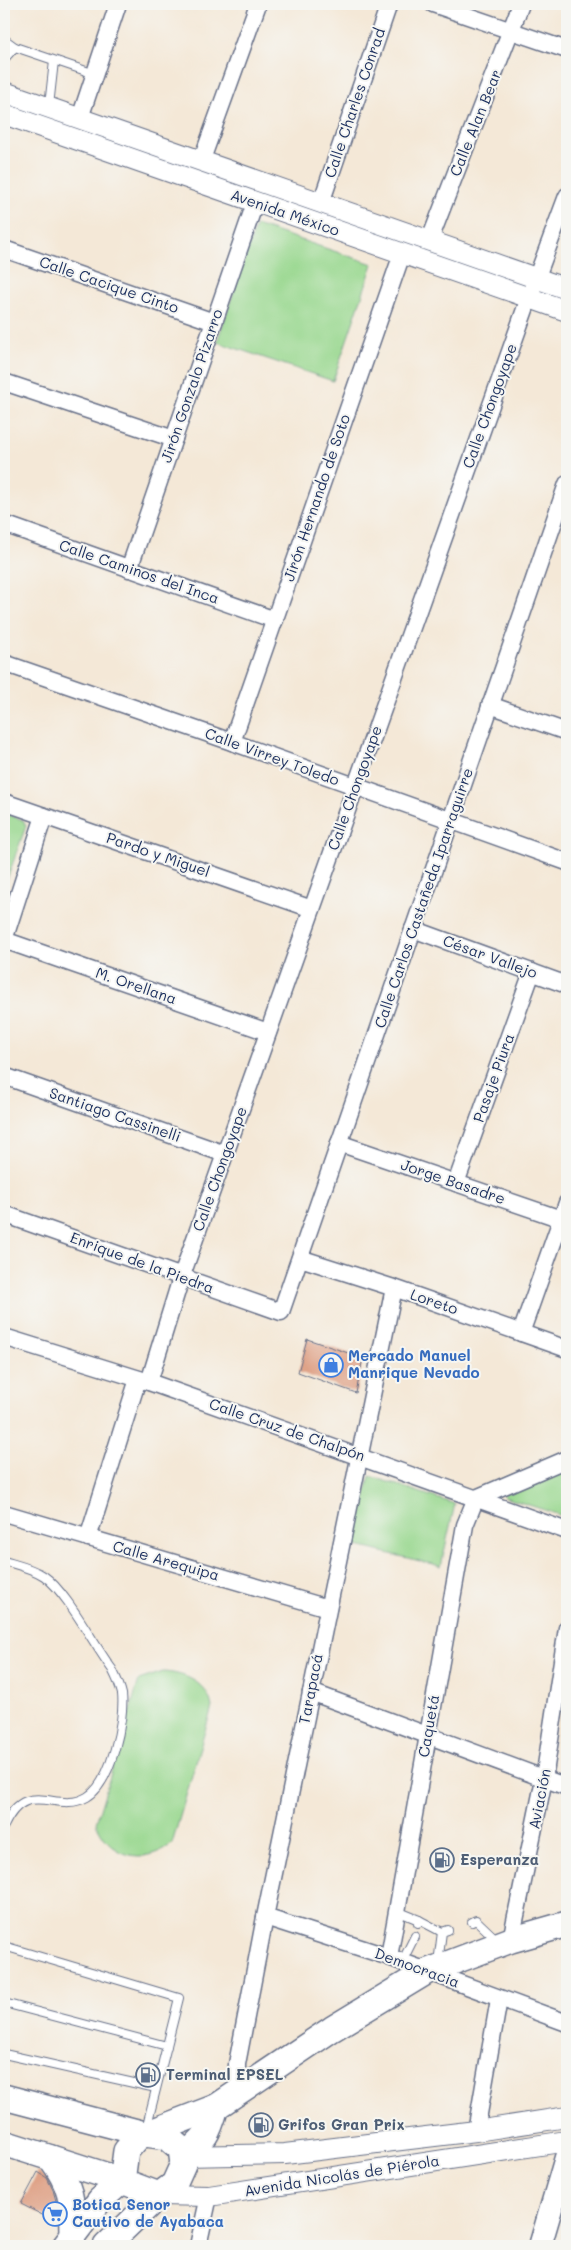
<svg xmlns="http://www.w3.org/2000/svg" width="571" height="2250" viewBox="0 0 571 2250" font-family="Mali,sans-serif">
<rect width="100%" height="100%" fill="#f6f6f2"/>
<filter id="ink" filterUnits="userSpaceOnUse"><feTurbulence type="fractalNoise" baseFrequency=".02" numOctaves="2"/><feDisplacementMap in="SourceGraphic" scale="10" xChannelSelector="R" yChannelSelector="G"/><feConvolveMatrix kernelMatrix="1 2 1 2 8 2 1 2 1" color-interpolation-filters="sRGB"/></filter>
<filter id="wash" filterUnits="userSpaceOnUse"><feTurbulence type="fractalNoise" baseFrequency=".0096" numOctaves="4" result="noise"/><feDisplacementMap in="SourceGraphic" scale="20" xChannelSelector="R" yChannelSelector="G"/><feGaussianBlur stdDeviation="1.12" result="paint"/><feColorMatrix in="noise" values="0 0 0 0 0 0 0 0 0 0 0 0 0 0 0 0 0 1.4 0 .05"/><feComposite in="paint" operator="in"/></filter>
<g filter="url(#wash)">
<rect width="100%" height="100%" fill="#f4e8d7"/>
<g fill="#97d78d" stroke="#598376">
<polygon points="256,225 373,264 333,381 217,342"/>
<polygon points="4,813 23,820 26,826 4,888"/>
<polygon points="567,1464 566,1517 504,1497 503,1494"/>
<polygon points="370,1476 455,1504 441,1566 353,1545"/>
<path d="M163,1672C185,1673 208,1683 212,1707L172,1844C142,1866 110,1857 96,1823L139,1680Z"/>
</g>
<g id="blocks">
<g fill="#dfa388">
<polygon points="307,1339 363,1358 356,1393 298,1372"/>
<polygon points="38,2172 47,2178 53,2190 57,2205 58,2223 21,2204"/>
</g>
</g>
</g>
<g filter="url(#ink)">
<use href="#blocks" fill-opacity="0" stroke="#677088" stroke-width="1"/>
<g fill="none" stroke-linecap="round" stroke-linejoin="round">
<g stroke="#677088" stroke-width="10">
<g id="service">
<polyline points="4,39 15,47"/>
<polyline points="4,59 15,47 95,74"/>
<polyline points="49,106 54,61"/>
<path d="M4,1561C17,1565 32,1568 44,1576C66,1591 94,1645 112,1669C116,1677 120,1685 122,1694C125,1720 111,1783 87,1797C56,1815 27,1776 4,1826"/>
<polyline points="397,1911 419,1920 418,1923"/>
<polyline points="419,1920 442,1932"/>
<polyline points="472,1922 476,1920 498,1941"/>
<polyline points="4,1946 179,1998 146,2129"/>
<polyline points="402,1962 415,1936"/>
<polyline points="438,1963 442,1932 448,1930"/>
<polyline points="4,2003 167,2046"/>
<polyline points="4,2054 156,2088"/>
</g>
</g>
<g stroke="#677088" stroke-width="19">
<g id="minor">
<polyline points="433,4 567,50"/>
<polyline points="80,118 118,4"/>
<polyline points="201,162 258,4"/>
<polyline points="321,203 389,4"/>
<polyline points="429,242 521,4"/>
<polyline points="4,249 214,322"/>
<polyline points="4,382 174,439"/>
<polyline points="4,524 275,620"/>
<polyline points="129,569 255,203"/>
<polyline points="4,663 232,742 567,862"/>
<polyline points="490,705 567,732"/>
<polyline points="232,742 402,254"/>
<polyline points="4,802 312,909"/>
<polyline points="413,929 567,985"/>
<polyline points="4,940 268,1032"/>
<polyline points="4,940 44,816"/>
<polyline points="4,1076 225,1154"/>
<polyline points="339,1143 567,1221"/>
<polyline points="456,1183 532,972"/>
<polyline points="4,1214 281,1312 567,484"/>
<polyline points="300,1258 394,1288 567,1349"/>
<polyline points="521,1333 567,1203"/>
<polyline points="4,1337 149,1382 567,1531"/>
<polyline points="149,1382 181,1278 529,298 567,196"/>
<polyline points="4,1513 328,1608"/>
<polyline points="88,1538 138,1379"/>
<polyline points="311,1692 567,1787"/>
<polyline points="265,1917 389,1957 567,2023"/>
<polyline points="511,1940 544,1779 567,1628"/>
<polyline points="389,1957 465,1525 476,1498 567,1459"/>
<polyline points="243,2089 237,2079 237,2064 265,1917 394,1288"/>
<polyline points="476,2131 499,1999"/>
<polyline points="198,2246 209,2196"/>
</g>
</g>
<g stroke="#677088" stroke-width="22">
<g id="tertiary">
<polyline points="4,92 567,289"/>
<polyline points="4,114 567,311"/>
<polyline points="183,2156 285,2154 476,2131 567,2117"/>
<polyline points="159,2195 209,2196 567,2141"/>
</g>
</g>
<g stroke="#677088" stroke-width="25">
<polyline id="secondary" points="540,2246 567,2154"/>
</g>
<g stroke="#677088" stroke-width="28">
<g id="primary">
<polyline points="4,2097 145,2134 167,2137 181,2149 183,2164 174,2184 159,2195 106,2246"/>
<polyline points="4,2143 114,2178 159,2195"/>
<path d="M183,2156C206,2138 208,2135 216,2107"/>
<path d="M51,2158C71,2185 73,2201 73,2234"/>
<polyline points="65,2246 100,2200 122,2181 126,2151 138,2137 216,2107 332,2029 426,1972 511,1940 567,1924"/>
</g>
</g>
<use href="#service" stroke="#fff" stroke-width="8"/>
<use href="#minor" stroke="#fff" stroke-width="16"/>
<use href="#tertiary" stroke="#fff" stroke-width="20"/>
<use href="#secondary" stroke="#fff" stroke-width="22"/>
<use href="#primary" stroke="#fff" stroke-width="25"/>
</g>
</g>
<defs>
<g id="shop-ring" transform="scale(1.25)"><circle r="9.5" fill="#f6f6f2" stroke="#3f7fe0" stroke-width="1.5"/><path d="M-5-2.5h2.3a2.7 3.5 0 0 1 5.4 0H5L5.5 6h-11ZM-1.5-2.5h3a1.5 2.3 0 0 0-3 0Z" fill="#3f7fe0"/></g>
<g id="fuel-ring" transform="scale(1.25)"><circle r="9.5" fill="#f6f6f2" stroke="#5c6f8a" stroke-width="1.5"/><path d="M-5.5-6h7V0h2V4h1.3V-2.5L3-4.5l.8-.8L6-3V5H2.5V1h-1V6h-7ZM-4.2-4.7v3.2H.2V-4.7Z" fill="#5c6f8a"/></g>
<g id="supermarket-ring" transform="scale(1.25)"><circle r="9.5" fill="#f6f6f2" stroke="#3f7fe0" stroke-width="1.5"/><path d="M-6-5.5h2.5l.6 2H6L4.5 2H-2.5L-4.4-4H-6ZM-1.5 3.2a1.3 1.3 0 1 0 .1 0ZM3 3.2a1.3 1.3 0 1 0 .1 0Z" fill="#3f7fe0"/></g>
</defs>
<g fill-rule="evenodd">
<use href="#shop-ring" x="331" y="1365"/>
<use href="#fuel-ring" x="442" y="1860"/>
<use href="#fuel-ring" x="148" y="2075"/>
<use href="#fuel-ring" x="261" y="2125"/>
<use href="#supermarket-ring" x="55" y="2214"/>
</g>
<g text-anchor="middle" stroke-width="4" stroke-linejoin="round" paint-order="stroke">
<g font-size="15" fill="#1b2f5e" stroke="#f6f6f2">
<text transform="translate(355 103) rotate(-71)" y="5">Calle Charles Conrad</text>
<text transform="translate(476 123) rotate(-68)" y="5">Calle Alan Bear</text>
<text transform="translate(285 213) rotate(19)" y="5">Avenida México</text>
<text transform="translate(109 285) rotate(19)" y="5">Calle Cacique Cinto</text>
<text transform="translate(192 386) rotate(-71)" y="5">Jirón Gonzalo Pizarro</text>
<text transform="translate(490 406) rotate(-70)" y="5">Calle Chongoyape</text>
<text transform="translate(317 498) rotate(-71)" y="5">Jirón Hernando de Soto</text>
<text transform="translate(139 572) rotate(19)" y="5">Calle Caminos del Inca</text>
<text transform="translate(272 757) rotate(20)" y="5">Calle Virrey Toledo</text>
<text transform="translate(355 788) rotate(-70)" y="5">Calle Chongoyape</text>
<text transform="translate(158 855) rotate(19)" y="5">Pardo y Miguel</text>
<text transform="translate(424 898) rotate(-71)" y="5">Calle Carlos Castañeda Iparraguirre</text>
<text transform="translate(490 957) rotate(20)" y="5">César Vallejo</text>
<text transform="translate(136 986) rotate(19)" y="5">M. Orellana</text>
<text transform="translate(494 1078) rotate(-70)" y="5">Pasaje Piura</text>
<text transform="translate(115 1115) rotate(19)" y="5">Santiago Cassinelli</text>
<text transform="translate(220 1169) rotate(-70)" y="5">Calle Chongoyape</text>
<text transform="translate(453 1182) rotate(19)" y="5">Jorge Basadre</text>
<text transform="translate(142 1263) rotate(20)" y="5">Enrique de la Piedra</text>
<text transform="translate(434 1302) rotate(19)" y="5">Loreto</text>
<text transform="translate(287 1430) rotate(19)" y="5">Calle Cruz de Chalpón</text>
<text transform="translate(166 1561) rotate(16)" y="5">Calle Arequipa</text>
<text transform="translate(311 1689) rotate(-79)" y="5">Tarapacá</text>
<text transform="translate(429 1726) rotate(-80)" y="5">Caquetá</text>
<text transform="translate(540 1799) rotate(-79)" y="5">Aviación</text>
<text transform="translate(417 1968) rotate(20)" y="5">Democracia</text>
<text transform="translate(342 2176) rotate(-9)" y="5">Avenida Nicolás de Piérola</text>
</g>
<g font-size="15" font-weight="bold" fill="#366cbe" stroke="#f6f6f2" text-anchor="start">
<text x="348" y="1361">Mercado Manuel<tspan x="348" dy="17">Manrique Nevado</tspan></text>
<text x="72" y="2210">Botica Senor<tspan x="72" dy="17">Cautivo de Ayabaca</tspan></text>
</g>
<g font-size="15" font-weight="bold" fill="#4e5e75" stroke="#f6f6f2" text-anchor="start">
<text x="460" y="1865">Esperanza</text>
<text x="166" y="2080">Terminal EPSEL</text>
<text x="278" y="2130">Grifos Gran Prix</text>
</g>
</g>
<rect width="571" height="2250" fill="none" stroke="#f6f6f2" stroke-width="20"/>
</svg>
